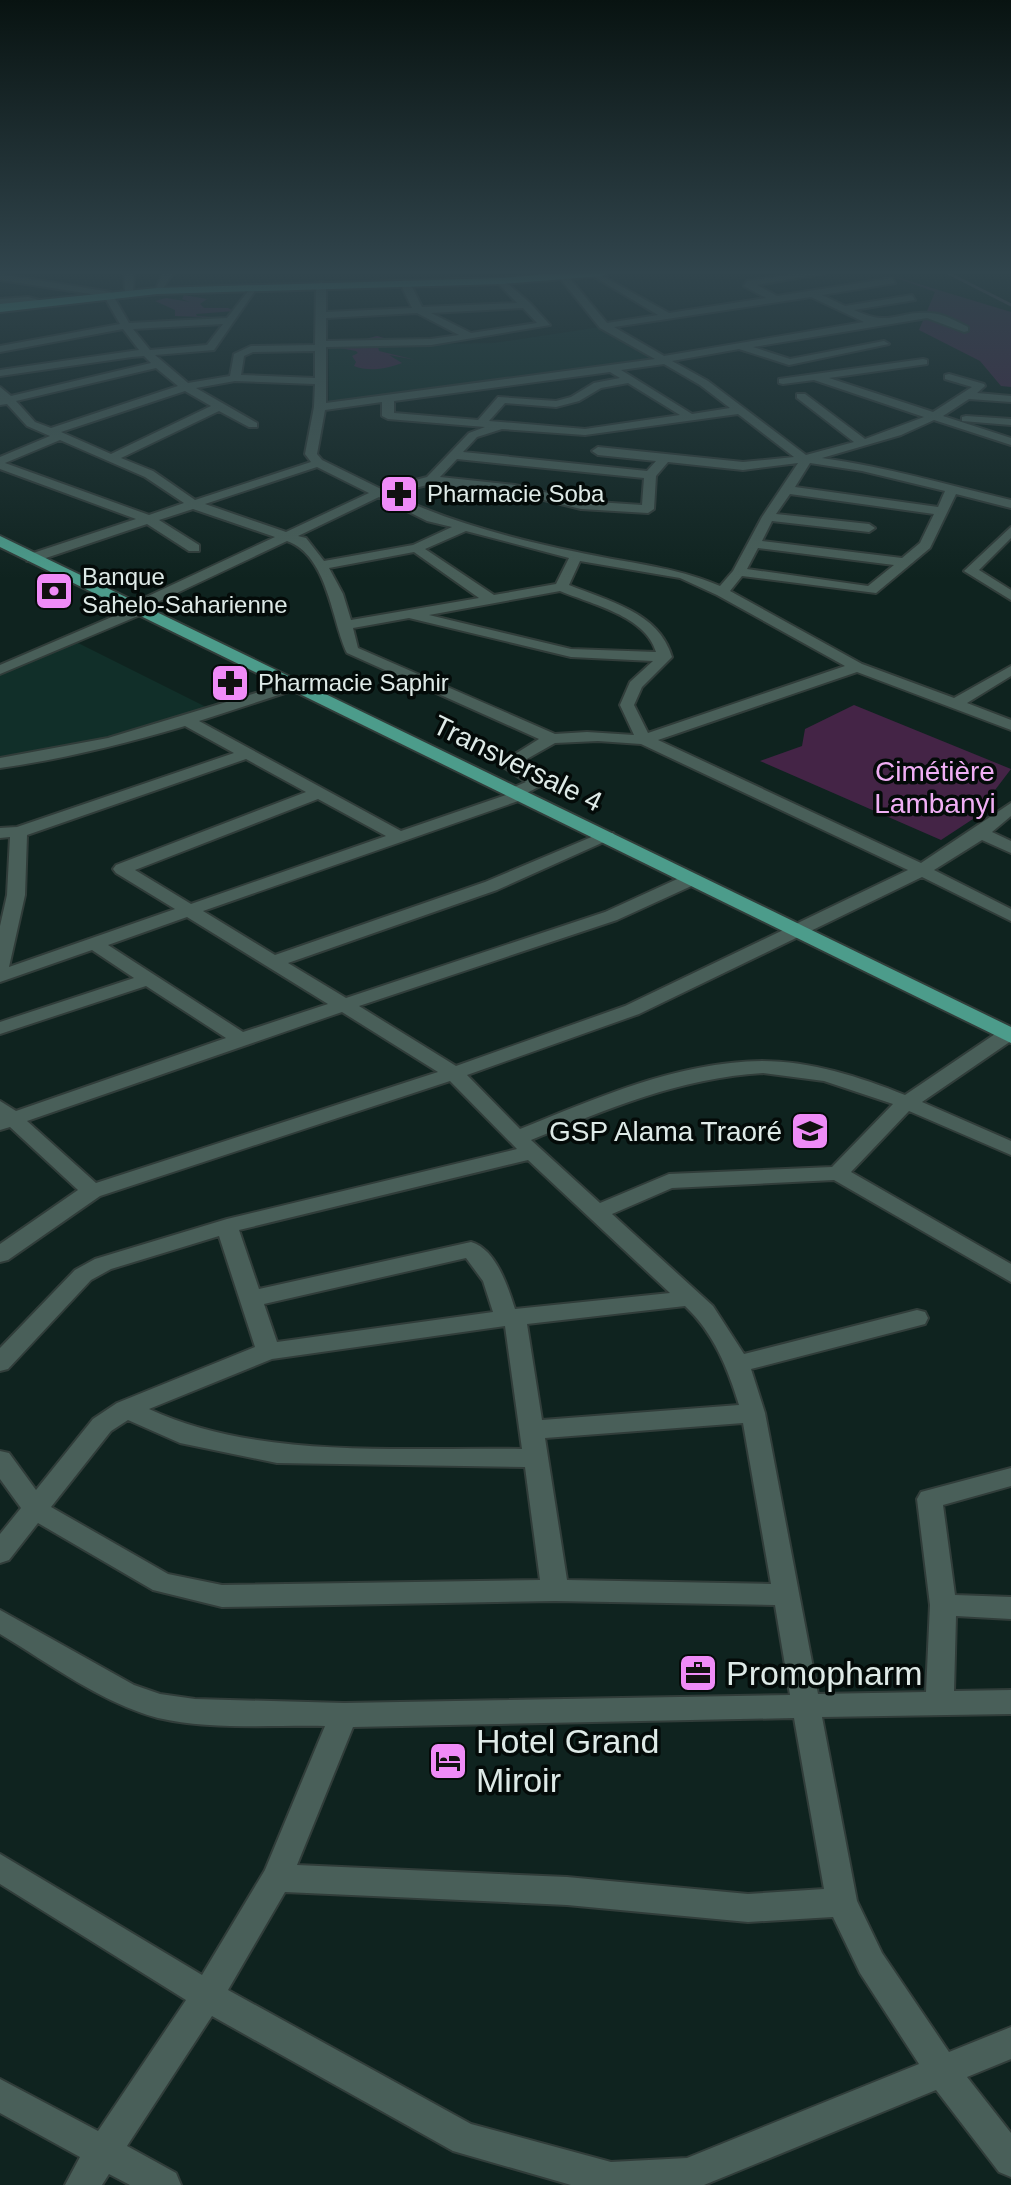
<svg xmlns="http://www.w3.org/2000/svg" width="1011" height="2185" viewBox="0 0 1011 2185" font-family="Helvetica,sans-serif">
<rect width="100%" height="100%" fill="#0f231f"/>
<g fill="#112f29">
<polygon points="600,327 656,359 329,405 329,346 494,343"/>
<polygon points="66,637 214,711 48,757 0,761 0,665"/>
</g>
<g fill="#442446">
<polygon points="889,275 1011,312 1011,387 1001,386 980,361 919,330 935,292"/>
<polygon points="184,295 207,299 200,304 204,308 228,308 234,311 196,314 197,316 227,318 202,320 202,317 175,316 175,310 155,301 166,298 190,302 182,299"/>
<path d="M377,336L388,339L377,342L379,351L416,360L389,355L402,363C387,369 368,372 354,366L356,362L352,356L358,353L356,351L334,347Z"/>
<polygon points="854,705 1011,769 973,819 941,840 760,761 802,746 805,729"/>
</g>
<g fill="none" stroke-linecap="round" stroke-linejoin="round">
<polyline stroke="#534658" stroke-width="3" points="948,273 1011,305"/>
<g stroke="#313d3a" stroke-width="4">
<g id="minor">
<polygon points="124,273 134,273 133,294 125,292"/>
<polygon points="163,273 173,273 160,293 154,293"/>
<path d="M588,273H597L669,313L766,298L744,286L747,281L800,273H825L757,285L777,296L892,278L895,283L822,295L845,306L912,295L915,300L854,310C892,328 897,310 931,313C944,314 956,321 968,327V331L964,332L927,318L753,347L790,359L884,341L889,344L789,365L739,349L672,361L708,381L806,455L854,442L797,398V394H805L865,439L924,417L814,380L783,384L779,383V379L923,359L927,360V364L829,378L933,412L972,387L945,379V375L949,374L984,384L985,386L977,393L1011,396V402L969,399L943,416L1011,438V445L934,420L901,435L822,458C887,467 948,485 1011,500V508L956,494L930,548L876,593L742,576L730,591L862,664L954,698L1011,666V676L967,703L1011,720V730L857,672L658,740L921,863L1011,803V816L992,832L1011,841V853L982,840L934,870L1011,909V921L922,877L639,1014L467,1075L520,1129C597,1098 677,1062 762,1061C811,1061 860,1077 905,1095L1001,1030L1011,1029V1041L922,1102L1011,1141V1155L909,1111L851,1172L1011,1264V1282L834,1180L672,1188L612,1214L713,1306L744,1354L917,1310L925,1312L928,1318L925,1324L751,1369L765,1413L818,1694L926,1692L930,1605L917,1499L921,1492L1011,1468V1486L943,1505L955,1595L1011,1597V1619L956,1616L954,1691L1011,1690V1714L822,1717L857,1901L882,1953L949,2052L1011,2027V2059L967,2077L1011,2133V2177L999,2172L936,2090L704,2185H571L453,2151L212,2016L127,2146L176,2173L181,2185H130L109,2174L102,2185H65L80,2157L0,2113V2079L98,2131L186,2000L0,1884V1854L202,1975L265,1870L325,1726C273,1725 209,1730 158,1718C102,1703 50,1664 0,1634V1610L134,1685L160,1694L195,1699L344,1703L790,1695L775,1605L555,1601L222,1607L153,1590L38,1523L9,1560L0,1563V1534L21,1508L0,1479V1451L9,1453L36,1490L93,1419L117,1403L255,1347L219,1236L111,1269L91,1280L8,1369L0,1371V1348L75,1270L95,1259L227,1219L517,1149L450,1081L100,1196L8,1260L0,1262V1244L78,1190L10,1127L0,1130V1101L16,1111L226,1038L146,986L0,1034V1022L134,978L92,950L0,982V926L7,895L10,837L0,838V828L17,827L234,753L185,726C124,744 63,759 0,768V758L108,738L295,681L302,685L300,688L199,721L401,831L506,795L507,790L526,782L499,764L539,739L347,653C332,622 328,555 287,541L145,608V613L0,674V665L128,610L129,605L275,537L193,509L159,520L199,545V551H189L147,524L37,561H27V555L136,519L0,469V457L50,436L27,426L7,404L0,405V387L11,396L151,363L144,356L132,357L0,376V370L139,350L123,329L0,352V346L120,324L104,296L0,280V274L111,292L129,323L227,318L253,285H259L214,350L155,355L188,383L230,376L234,354L251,346L315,345L316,285L321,282L326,285V312L412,308L400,283L405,280L410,283L422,307L517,303L496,281L501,278L530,303L550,325L431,345L326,347V403L655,359L600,328L559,277L567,275L607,323L658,315ZM811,297L864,322L664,356L614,327ZM523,308L537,323L471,333L431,313ZM417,313L459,335L431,339L326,341V318ZM223,324L207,345L150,350L133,329ZM315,351V378L241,375L244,356L253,352ZM664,364L700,385L730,408L692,414L621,370ZM156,368L178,386L51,428L35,422L16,401ZM610,372L620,378L594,383L571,397L556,401L498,397L478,420L394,413V401ZM235,381L315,384L314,407L305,454L311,462L195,500L153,471L121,458L219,411L249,427H257V423L196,388ZM628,383L680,415L585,429L489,421L505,403L556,407L579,401L601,388ZM185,391L211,406L111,454L61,432ZM382,402V416L388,419L485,427L469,433L427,477L381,489L322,460L317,454L325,410ZM738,414L794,457L743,462L598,447L592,451L598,455L656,461L647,471L463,452L477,437L502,429L585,435ZM60,440L145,477L184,503L149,515L5,463ZM457,459L644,478L642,505L581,501L515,485L440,477ZM668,462L743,470L798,463L762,517L733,571L720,586C674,566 626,563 577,552C514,539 449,522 391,494L431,484L515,493L581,509L648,513L654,509L656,476ZM810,463L862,471L945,491L938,507L795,487ZM317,467L369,493L286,532L205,504ZM790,494L934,514L920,543L902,558L762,541L772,521L869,532L875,528L869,524L776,514ZM379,497L427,521L452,527L413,545L324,561L306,538L298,536ZM466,531L569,558L556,584L494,595L425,549ZM758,548L894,565L868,586L747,569ZM414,552L479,598L351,620L343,594L329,568ZM580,561L680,578L717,595L845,666L648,733L634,705L642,687L672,657C659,612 608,601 569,585ZM560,591C591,604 646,616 656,652L571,649L429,615ZM409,618L571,657L653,661L630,682L620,705L634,735L587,732L555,734L358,648L353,628ZM598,741L641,744L908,870L625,1006L456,1066L359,1006L617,920L698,883L701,879L698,875H686L605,912L346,998L288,963L497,890L615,837L613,833H601L485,882L275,955L203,911L524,799L525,794L546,783L518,764L555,743ZM246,759L306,792L116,865L113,869L116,873L175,909L9,967L25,895L27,835ZM318,799L386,836L191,904L135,870ZM187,917L328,1004L243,1032L108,945ZM342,1012L438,1072L96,1183L27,1121ZM763,1073L824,1081L893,1104L832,1167L669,1174L600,1203L531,1140C607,1109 680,1078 763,1073ZM528,1160L670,1293L515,1309C508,1287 496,1249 471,1242L259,1289L239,1230ZM466,1258L483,1281L493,1312L277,1342L264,1304ZM685,1306C714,1333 728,1369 739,1405L542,1420L527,1324ZM505,1326L522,1449C402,1447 259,1460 149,1409L272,1359ZM128,1420L180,1443L277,1463L525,1467L540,1580L222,1585L168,1574L51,1507L111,1431ZM743,1423L771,1584L567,1580L545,1438ZM794,1718L824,1889L748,1894L567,1877L297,1865L353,1727ZM285,1892L567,1905L748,1922L833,1917L860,1973L919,2064L687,2158L611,2162L471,2124L228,1990Z"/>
<polygon points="28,297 46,302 41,305 0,305 0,299"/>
<polygon points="966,416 1011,419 1011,425 962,421 962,417"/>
<polygon points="1011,527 1011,538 979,570 1011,590 1011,600 964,571"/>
</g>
</g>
<g stroke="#313d3a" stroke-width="4">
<g id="major">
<polygon points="558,273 608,273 602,276 501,284 157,294 0,312 0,304 157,288 501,278"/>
<polygon points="0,536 1011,1027 1011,1043 0,547"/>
</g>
</g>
<use href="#minor" fill="#495f59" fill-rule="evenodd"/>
<use href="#major" fill="#4c9c8b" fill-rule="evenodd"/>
</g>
<linearGradient id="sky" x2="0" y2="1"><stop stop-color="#081311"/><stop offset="0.47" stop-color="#31454d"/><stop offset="1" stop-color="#31454d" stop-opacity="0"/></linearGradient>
<rect width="1011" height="579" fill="url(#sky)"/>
<defs>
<g id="pharmacy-square" transform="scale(2)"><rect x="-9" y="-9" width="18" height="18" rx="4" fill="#ef8bf7" stroke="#040b09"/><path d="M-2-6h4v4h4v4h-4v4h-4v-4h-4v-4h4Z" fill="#111"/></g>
<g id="bank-square" transform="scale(2)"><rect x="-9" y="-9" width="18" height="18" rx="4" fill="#ef8bf7" stroke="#040b09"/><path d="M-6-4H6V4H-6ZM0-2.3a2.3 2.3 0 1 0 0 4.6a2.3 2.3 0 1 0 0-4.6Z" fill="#111"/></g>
<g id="school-square" transform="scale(2)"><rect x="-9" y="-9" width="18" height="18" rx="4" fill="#ef8bf7" stroke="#040b09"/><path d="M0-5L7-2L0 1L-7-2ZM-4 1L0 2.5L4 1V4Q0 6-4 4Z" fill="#111"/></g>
<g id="office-square" transform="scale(2)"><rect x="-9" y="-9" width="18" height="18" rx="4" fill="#ef8bf7" stroke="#040b09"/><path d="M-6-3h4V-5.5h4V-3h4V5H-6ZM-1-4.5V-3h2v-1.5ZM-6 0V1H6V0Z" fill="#111"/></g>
<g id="hotel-square" transform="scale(2)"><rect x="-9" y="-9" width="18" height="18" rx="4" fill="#ef8bf7" stroke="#040b09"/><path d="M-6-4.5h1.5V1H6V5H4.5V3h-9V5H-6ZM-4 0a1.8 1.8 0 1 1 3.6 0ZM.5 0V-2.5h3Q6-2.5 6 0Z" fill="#111"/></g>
</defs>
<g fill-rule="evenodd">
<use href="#pharmacy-square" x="399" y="494"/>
<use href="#bank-square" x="54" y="591"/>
<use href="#pharmacy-square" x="230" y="683"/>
<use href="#school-square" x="810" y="1131"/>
<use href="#office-square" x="698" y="1673"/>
<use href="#hotel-square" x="448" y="1761"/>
</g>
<g text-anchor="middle" stroke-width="7" stroke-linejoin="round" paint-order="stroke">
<g font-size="24" fill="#deeae7" stroke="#040b09" text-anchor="start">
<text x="427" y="502">Pharmacie Soba</text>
<text x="82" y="585">Banque<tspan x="82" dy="28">Sahelo-Saharienne</tspan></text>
<text x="258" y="691">Pharmacie Saphir</text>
</g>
<g font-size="28" fill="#deeae7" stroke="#040b09">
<text transform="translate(518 763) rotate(26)" y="10">Transversale 4</text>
</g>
<g font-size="28" fill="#f1aff5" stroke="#040b09">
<text x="935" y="781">Cimétière<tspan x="935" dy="32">Lambanyi</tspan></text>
</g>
<g font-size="28" fill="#deeae7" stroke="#040b09" text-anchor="end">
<text x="782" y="1141">GSP Alama Traoré</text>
</g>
<g font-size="34" fill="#deeae7" stroke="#040b09" text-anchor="start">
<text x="726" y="1685">Promopharm</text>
<text x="476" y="1753">Hotel Grand<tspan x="476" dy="39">Miroir</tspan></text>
</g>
</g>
</svg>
